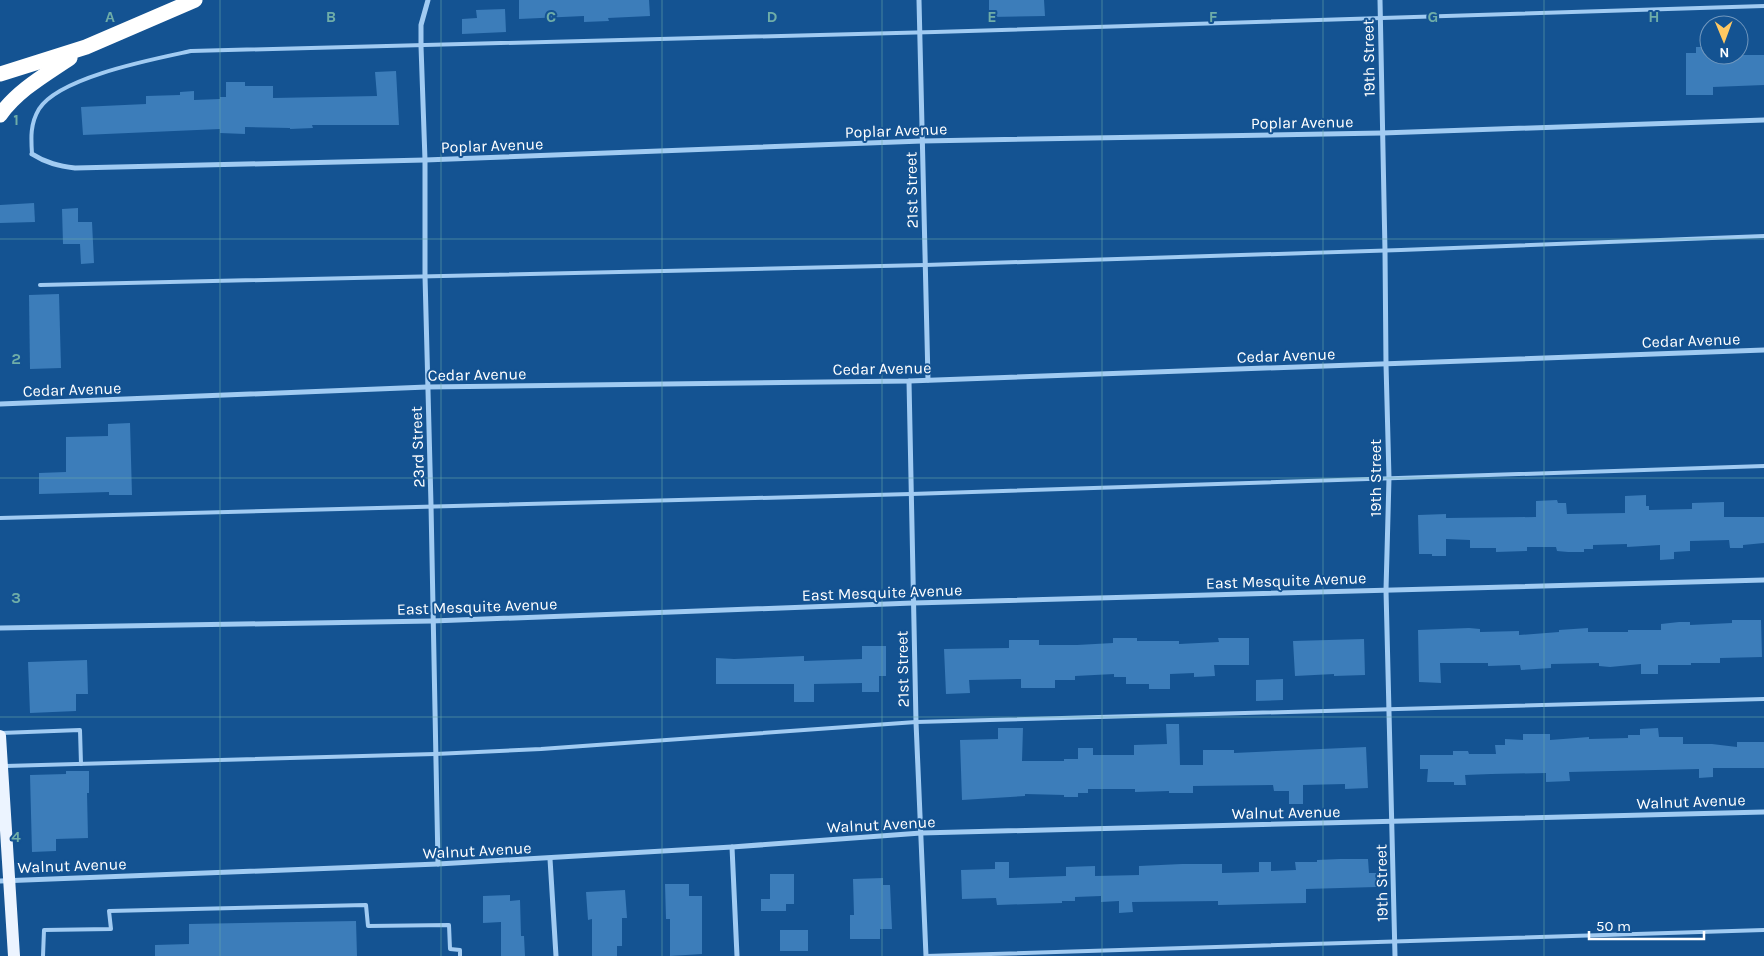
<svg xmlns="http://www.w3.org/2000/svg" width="1764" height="956" viewBox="0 0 1764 956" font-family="Karla,sans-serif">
<rect width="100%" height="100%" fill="#145392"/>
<g fill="#3c7dba">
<polygon points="519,0 649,0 650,16 608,18 609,21 584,22 584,16 519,19"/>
<polygon points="989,0 1044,0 1045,16 989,17"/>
<polygon points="505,9 506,32 462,34 462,19 477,18 476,10"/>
<polygon points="1696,47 1709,47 1709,55 1764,55 1764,85 1713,87 1713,95 1686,95 1686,53 1696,53"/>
<polygon points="396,71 399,125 312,125 313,128 290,129 290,128 245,127 245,134 220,133 220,129 83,135 81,107 146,104 146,96 180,95 180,92 194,91 194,100 220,99 220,97 226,97 226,82 245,82 245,86 273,86 273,98 377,96 375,72"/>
<polygon points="34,203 35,222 0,223 0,205"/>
<polygon points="78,208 78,222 92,222 94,263 81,264 80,244 63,244 62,209"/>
<polygon points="59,294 61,368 30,369 29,295"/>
<polygon points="130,423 132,495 109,495 109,492 39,494 39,473 66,472 66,437 108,436 108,424"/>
<polygon points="1646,495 1646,506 1649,506 1649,510 1692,509 1692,503 1724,502 1724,517 1764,517 1764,543 1743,545 1743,548 1730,548 1729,540 1690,541 1690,551 1674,552 1674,559 1660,560 1660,545 1627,547 1627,544 1593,545 1593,549 1584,549 1584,552 1568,552 1557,551 1556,547 1527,547 1527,551 1496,552 1496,548 1470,548 1470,540 1446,539 1446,556 1432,556 1432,554 1419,554 1418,515 1446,514 1446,518 1536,517 1536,501 1557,500 1558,503 1566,503 1567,514 1625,513 1625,496"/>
<polygon points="1732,620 1761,620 1762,657 1720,658 1720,663 1691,663 1691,665 1658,665 1658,674 1641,674 1641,664 1610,667 1599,666 1599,663 1551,664 1551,668 1521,670 1520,665 1488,666 1488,663 1440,663 1441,683 1419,682 1418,630 1469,628 1480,629 1480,632 1519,631 1519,635 1559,632 1559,630 1588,628 1588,632 1628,632 1628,630 1661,630 1661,624 1679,622 1690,622 1690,625 1732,623"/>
<polygon points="1113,638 1137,638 1137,641 1179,641 1179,644 1219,642 1218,638 1249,638 1249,665 1214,665 1215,676 1194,677 1194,673 1170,674 1170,689 1149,689 1149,684 1126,684 1126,677 1114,677 1114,674 1075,676 1075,680 1055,680 1055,688 1021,688 1021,679 969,680 970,693 946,694 944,649 1009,648 1009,640 1039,640 1039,645 1077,645 1113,643"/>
<polygon points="1364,639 1365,675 1334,676 1334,674 1295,676 1293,641"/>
<polygon points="862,646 886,646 886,676 879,676 879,692 862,692 862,683 814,684 814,702 794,702 794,684 716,684 716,658 734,659 804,656 804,661 862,659"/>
<polygon points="87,660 88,694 76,694 76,711 30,713 28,662"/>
<polygon points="1283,679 1283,700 1256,701 1256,680"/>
<polygon points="1166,724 1179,724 1180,765 1203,765 1203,750 1234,750 1234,753 1366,747 1368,788 1345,789 1345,784 1303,785 1303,804 1289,804 1289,791 1274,791 1273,785 1193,786 1193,793 1169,793 1169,791 1135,792 1135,789 1088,789 1088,793 1078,793 1078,797 1064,797 1064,795 1025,794 1025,796 962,800 960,740 998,739 998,728 1023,728 1022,761 1064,761 1064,759 1078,759 1078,748 1093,748 1093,755 1134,755 1134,745 1167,744"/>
<polygon points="1658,728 1659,737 1683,737 1683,744 1712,744 1737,747 1737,742 1764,742 1764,768 1713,768 1713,777 1699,778 1699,769 1569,772 1570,781 1546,782 1546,773 1491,774 1465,775 1466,785 1454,785 1454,782 1427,782 1428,769 1420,769 1420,755 1453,755 1453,751 1468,751 1469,754 1496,754 1495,745 1505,745 1505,739 1523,740 1523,734 1550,734 1550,740 1589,737 1589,739 1628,738 1628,735 1640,735 1640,729"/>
<polygon points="66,771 89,771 89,793 87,793 88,838 56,839 56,851 32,852 30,775 66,774"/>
<polygon points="1340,859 1368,859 1369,873 1376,873 1376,887 1306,889 1306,903 1218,905 1218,901 1132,902 1133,912 1119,913 1119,901 1101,902 1101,896 1075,897 1075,901 1062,901 1062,903 997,905 996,898 962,899 961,870 995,869 995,862 1009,862 1009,878 1066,876 1066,867 1095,866 1095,876 1139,875 1139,866 1182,864 1222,864 1222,873 1259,872 1259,862 1271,862 1271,871 1296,870 1295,862 1317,862 1317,860"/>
<polygon points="770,874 794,874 794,904 786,904 786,911 761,911 761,899 770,899"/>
<polygon points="883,878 883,885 890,885 892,929 880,929 880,939 850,939 850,915 854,915 853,879"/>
<polygon points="665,884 689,884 689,896 702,896 702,954 670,956 670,919 666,919"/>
<polygon points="625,890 627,918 622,918 622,946 617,946 617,956 592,956 592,919 588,920 586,892"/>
<polygon points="510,895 510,901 520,900 521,936 524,936 525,956 501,956 501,922 483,923 483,896"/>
<polygon points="356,921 357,956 155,956 155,945 189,944 189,924"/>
<rect x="780" y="930" width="28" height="21"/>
</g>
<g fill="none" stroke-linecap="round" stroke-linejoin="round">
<g stroke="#a1cbf2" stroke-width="4">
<path d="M32,154C31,138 30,124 39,109C59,77 154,59 191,51L935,32L1764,6"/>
<polyline points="40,285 925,265 1401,250 1764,236"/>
<polyline points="0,518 911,494 1764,466"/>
<polyline points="1,733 80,730 81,764"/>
<polyline points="5,766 435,754 541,749 916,722 1764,699"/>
<polyline points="43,956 44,930 111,929 109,911 366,905 368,926 449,925 450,949 460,950 460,956"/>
<polyline points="926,956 1764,930"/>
</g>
<g stroke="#a1cbf2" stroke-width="5">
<polyline points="428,0 421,25 421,46 425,160 425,276 431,505 438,864"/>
<polyline points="919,0 928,380"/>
<polyline points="1380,0 1385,251 1386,364 1389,478 1386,590 1395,956"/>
<path d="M32,154C46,163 59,166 75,168L425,160L922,141L1382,133L1764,120"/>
<polyline points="909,381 916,722 926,956"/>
<polyline points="0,404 427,387 909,381 1764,350"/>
<polyline points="0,628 432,621 913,603 1764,580"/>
<polyline points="732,847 737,956"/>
<polyline points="550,859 556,956"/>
<polyline points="0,881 438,864 732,847 921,833 1764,812"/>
</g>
<polyline stroke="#ecf4ff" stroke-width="12" points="0,736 14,956"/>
<g stroke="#fff" stroke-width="15">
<polyline points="0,74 86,47 195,0"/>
<path d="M0,115C18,90 45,75 70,58"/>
</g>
</g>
<path fill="none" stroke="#6fada8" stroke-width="1" stroke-opacity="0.55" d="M220,0V956M441,0V956M662,0V956M882,0V956M1102,0V956M1323,0V956M1544,0V956M0,239H1764M0,478H1764M0,717H1764"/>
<g text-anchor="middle" stroke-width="4" stroke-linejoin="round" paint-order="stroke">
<g font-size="16" fill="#fff" stroke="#145392">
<text transform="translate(1368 58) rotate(-91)" y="6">19th Street</text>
<text transform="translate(1302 122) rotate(-1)" y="6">Poplar Avenue</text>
<text transform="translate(896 130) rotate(-2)" y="6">Poplar Avenue</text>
<text transform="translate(492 145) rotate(-2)" y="6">Poplar Avenue</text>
<text transform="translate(911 190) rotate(-91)" y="6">21st Street</text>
<text transform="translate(1691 340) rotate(-2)" y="6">Cedar Avenue</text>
<text transform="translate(1286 355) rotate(-2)" y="6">Cedar Avenue</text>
<text transform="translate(882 368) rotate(-1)" y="6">Cedar Avenue</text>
<text transform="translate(477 374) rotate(-1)" y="6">Cedar Avenue</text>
<text transform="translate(72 389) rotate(-2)" y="6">Cedar Avenue</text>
<text transform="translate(417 447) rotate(-92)" y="6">23rd Street</text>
<text transform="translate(1375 478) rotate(-90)" y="6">19th Street</text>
<text transform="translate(1286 580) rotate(-2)" y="6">East Mesquite Avenue</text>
<text transform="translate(882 592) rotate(-2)" y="6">East Mesquite Avenue</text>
<text transform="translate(477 606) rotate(-2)" y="6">East Mesquite Avenue</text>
<text transform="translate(902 669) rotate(-91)" y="6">21st Street</text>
<text transform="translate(1691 801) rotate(-2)" y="6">Walnut Avenue</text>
<text transform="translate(1286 812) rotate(-1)" y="6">Walnut Avenue</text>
<text transform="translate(881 824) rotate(-3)" y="6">Walnut Avenue</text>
<text transform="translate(477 850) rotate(-3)" y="6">Walnut Avenue</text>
<text transform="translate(72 865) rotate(-2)" y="6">Walnut Avenue</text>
<text transform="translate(1381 883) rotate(-91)" y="6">19th Street</text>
</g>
</g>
<g font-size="16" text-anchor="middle" font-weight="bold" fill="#6fada8" stroke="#145392" stroke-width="4" stroke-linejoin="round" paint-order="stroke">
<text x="110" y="22">A</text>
<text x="331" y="22">B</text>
<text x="551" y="22">C</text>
<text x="772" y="22">D</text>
<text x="992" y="22">E</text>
<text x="1213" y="22">F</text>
<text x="1433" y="22">G</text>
<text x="1654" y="22">H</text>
<text x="16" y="125">1</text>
<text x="16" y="364">2</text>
<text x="16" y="603">3</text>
<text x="16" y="842">4</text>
</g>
<g transform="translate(1724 40) rotate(179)"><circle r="24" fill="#145392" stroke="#7298be"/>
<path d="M0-4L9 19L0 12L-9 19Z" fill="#ffc862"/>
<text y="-8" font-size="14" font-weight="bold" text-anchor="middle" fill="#ffffff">N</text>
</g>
<path d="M1589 931v8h115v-8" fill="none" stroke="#ffffff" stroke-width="2.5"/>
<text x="1596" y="931" font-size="15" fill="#ffffff" stroke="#145392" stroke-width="4" paint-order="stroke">50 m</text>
</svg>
